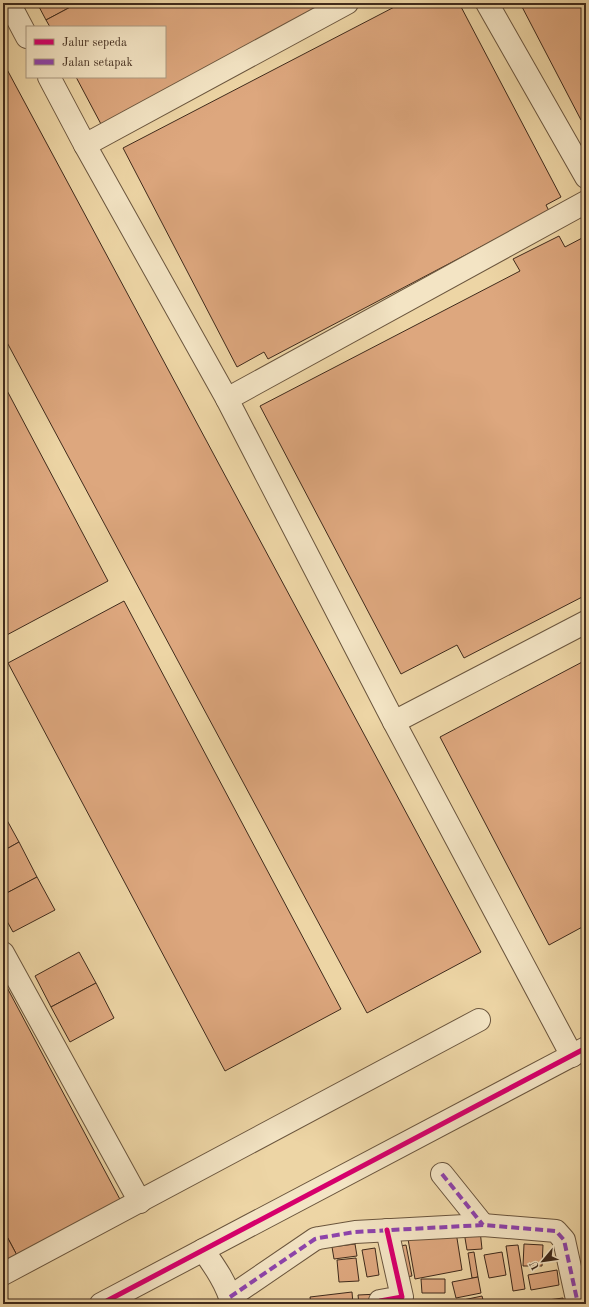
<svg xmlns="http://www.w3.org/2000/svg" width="589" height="1307" viewBox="0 0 589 1307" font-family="'Old Standard TT',serif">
<rect width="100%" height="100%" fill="#edd5a5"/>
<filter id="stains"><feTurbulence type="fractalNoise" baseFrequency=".005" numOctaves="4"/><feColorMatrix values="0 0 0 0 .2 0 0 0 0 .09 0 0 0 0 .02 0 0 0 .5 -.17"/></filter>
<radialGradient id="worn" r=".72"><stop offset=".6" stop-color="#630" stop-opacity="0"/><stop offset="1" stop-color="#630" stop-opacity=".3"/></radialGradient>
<g fill="#dda77e" stroke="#402b1c">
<polygon points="37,3 78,3 46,20"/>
<polygon points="78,3 334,3 102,126 76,77 165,77 165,27 50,27 46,20"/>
<polygon points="402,3 459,3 561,197 546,205 549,211 268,359 264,352 237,367 123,148"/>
<polygon points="520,3 586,3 586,117 581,120"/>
<polygon points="3,62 481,952 367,1013 3,335"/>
<polygon points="559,236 565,247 586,236 586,595 464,658 457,645 401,674 260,406 520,271 513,259"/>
<polygon points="3,383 108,581 3,637"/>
<polygon points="124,601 341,1009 225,1071 8,663"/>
<polygon points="586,660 586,925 549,945 440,737"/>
<polygon points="3,813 19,842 3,851"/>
<polygon points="19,842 37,877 3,895 3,851"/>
<polygon points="37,877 55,910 13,932 3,914 3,895"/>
<polygon points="79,952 96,983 51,1007 35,976"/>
<polygon points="3,980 123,1205 20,1261 3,1229"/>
<polygon points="96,983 114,1018 70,1042 51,1007"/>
<polygon points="3,1229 20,1261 3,1270"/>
<polygon points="480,1230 482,1249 467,1250 464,1232"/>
<polygon points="456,1232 462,1270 415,1279 408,1239"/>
<polygon points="355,1244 357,1256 334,1259 332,1247"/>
<polygon points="524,1244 543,1245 542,1266 523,1266"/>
<polygon points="406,1245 412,1276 400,1278 394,1247"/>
<polygon points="518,1245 525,1289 513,1291 506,1246"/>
<polygon points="375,1248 379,1275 367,1277 362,1250"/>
<polygon points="474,1252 478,1277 472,1278 468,1253"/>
<polygon points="502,1252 506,1275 489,1278 484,1255"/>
<polygon points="356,1258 359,1281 339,1282 337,1260"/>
<polygon points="557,1270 559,1285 531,1290 528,1275"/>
<polygon points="478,1277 481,1293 456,1298 452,1282"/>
<polygon points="421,1279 445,1279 445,1293 422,1293"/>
<polygon points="352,1292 353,1304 311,1304 310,1297"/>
<polygon points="379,1294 380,1304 359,1304 358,1295"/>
<polygon points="482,1296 484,1304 450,1304 449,1303"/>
<polygon points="563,1298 564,1304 534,1304 533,1302"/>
</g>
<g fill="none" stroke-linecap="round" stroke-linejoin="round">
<g stroke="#6b563e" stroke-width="24">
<g id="minor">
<polyline points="9,3 27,37"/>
<polyline points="487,3 586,177"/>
<polyline points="49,77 85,145 227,399 394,722 572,1056"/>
<polyline points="85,145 347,3"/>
<polyline points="227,399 586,202"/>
<polyline points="394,722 586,622"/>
<polyline points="3,953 140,1202"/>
<polyline points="442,1174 483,1225"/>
<path d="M203,1250C215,1267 227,1284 232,1304"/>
<polyline points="3,1274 479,1020"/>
<polyline points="230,1297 315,1239 319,1238 355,1232 483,1225 556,1231 564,1240 578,1304"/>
<polyline points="101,1304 586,1048"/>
<polyline points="381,1304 380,1301 402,1297 387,1230"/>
</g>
</g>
<use href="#minor" stroke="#f3e4c4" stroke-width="22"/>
<g stroke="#8e44ad" stroke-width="4" stroke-dasharray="8 4" stroke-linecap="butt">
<polyline points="442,1174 483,1225"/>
<polyline points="230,1297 315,1239 319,1238 355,1232 483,1225 556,1231 564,1240 578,1304"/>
</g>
<g stroke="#f3e4c4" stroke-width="8">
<g id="cycleway">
<polyline points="101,1304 586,1048"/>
<polyline points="381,1304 380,1301 402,1297 387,1230"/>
</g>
</g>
<use href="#cycleway" stroke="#d6006c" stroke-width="5"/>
</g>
<rect width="589" height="1307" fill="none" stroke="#edd5a5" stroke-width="16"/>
<rect x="4" y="4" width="581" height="1299" fill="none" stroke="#402b1c" stroke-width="2"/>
<rect x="8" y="8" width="573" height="1291" fill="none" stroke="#402b1c"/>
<rect x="26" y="26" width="140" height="52" fill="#f3e4c4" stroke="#ab9a81"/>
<rect x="34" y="39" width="20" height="6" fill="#d6006c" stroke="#ab9a81"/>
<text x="62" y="46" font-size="12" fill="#402b1c">Jalur sepeda</text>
<rect x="34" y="59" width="20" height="6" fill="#8e44ad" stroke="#ab9a81"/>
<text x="62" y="66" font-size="12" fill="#402b1c">Jalan setapak</text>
<g transform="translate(543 1261) rotate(241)" stroke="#f3e4c4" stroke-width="3" paint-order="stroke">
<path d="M0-3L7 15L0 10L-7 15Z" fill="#402b1c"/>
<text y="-6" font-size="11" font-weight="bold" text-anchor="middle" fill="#402b1c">U</text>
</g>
<rect width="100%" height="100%" filter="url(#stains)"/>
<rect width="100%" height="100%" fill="url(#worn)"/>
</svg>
